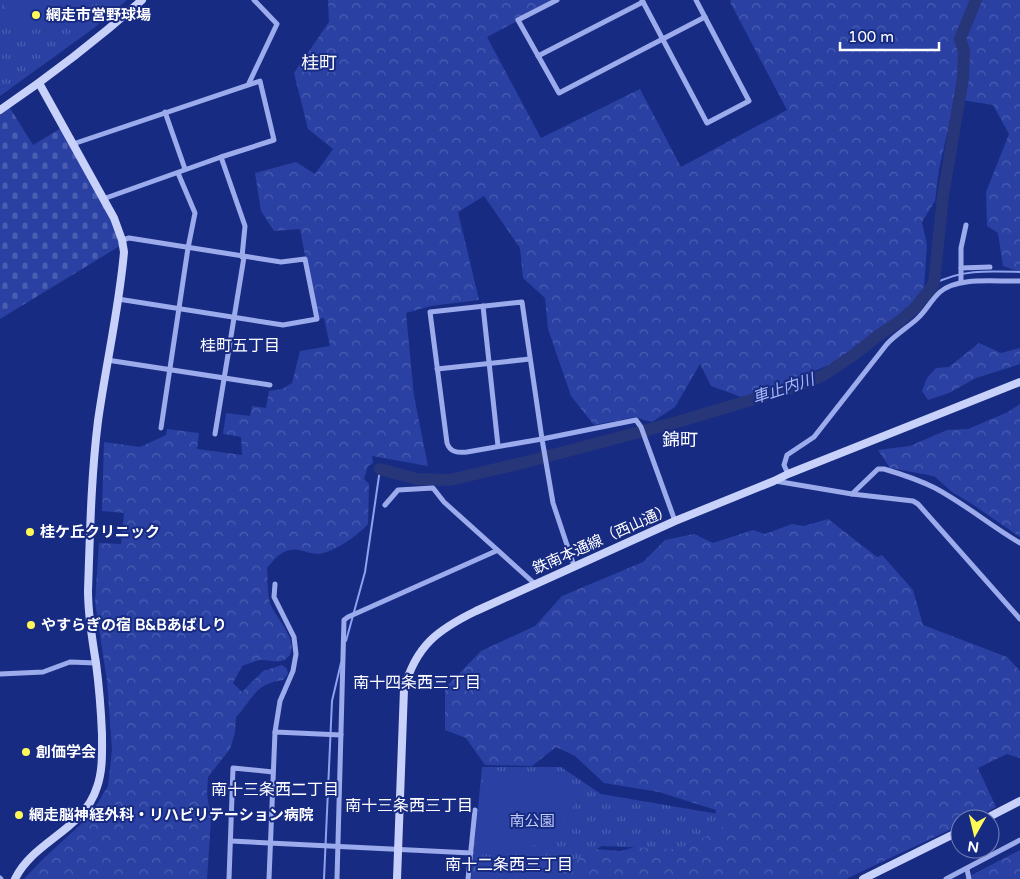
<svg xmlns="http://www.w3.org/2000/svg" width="1020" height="879" viewBox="0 0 1020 879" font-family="'Varela Round','Noto Sans JP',sans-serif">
<defs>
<pattern id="forest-crowns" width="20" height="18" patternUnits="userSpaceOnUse" patternTransform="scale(1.25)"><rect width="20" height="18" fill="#2a41a3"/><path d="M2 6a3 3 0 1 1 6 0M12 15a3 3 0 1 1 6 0" fill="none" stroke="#4a5eb1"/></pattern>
<pattern id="cemetery-stones" width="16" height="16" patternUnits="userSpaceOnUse" patternTransform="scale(1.25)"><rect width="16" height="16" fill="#2a41a3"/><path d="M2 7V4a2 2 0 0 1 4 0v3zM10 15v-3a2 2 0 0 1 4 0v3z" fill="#4a5eb1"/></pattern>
<pattern id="park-tufts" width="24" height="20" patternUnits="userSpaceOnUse" patternTransform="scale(1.25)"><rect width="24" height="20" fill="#2a41a3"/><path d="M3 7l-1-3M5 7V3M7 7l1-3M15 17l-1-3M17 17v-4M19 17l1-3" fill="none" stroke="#4a5eb1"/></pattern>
</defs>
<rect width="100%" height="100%" fill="#182b83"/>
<g fill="url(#forest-crowns)">
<path d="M328,0H557L487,37L541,138L640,89L681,167L787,110L730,2L731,0H1020V272L1003,266L998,233L987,226L986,192L1009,134L993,105L955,99L939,169L935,201L922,222L927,245L924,287L915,304L903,315L876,331L838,361L791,381L744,398L711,386L700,364L675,407L652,422L635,417L594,425L571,396L548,329L545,298L523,278L520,248L484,196L458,212L479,300L431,306L406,313L414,396L428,466L372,456L373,463L368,466L364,479L369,484L368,524C357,536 335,552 318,554C312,554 305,551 299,550C284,547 275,558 267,568C268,579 267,592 270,603C274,616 303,644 287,658C279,665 269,659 260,660C255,661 248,664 242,666L233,683L242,692L263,671L282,665L287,669L288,674L283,680C254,684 254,698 236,717L235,733L230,749L208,777L207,794L211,819L207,879H24L43,859L90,816L108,786L112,750L107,681L95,602L99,543L121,544L124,513L102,511L104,442L140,447L166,435L167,429L199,433L197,449L242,455L241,437L223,434L226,413L250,416L252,406L266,408L269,391L282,389L292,383L300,351L330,346L324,318L317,319L300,229L274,231L261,211L255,173L296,162L315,174L333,149L308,129L294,73L329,22Z"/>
<polygon points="979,343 1001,353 1020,348 1020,364 976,378 949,393 928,400 922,391 927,378 936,368 949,367"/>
<polygon points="1020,404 1020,537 972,504 952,492 934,476 890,468 878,450 910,446 947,430 968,429 1008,412"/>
<polygon points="828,519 877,557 882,555 913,590 923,625 1007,657 1020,671 1020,758 1007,754 978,768 996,807 973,819 960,819 960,825 846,879 540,879 594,849 621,851 652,842 714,832 716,810 659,792 604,783 575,756 556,747 532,766 485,765 466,738 445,730 445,688 481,651 535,626 562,596 643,562 665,540 694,534 713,543 753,530 765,534 792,524 804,526"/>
<polygon points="1020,850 1020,879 964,879"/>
</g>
<polygon fill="url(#cemetery-stones)" points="8,105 33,145 63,127 103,199 123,244 0,319 0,110"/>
<g fill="url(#park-tufts)">
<polygon points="0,0 127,0 94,28 0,96"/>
<polygon points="482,767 561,767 601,794 730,816 726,825 691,845 673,849 602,846 540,879 471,879"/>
</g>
<g fill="#2a41a3">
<polygon points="1,0 78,0 48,30 16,26"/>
<polygon points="484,770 559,774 574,784 580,795 563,823 546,839 524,850 500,851 484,849 478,838"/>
</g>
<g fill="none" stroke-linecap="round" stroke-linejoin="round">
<g stroke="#8ea2ef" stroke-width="2">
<path d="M934,284C960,269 991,271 1020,272"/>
<polyline points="346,641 365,572 380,469"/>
<polyline points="324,879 332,701 341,663"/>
</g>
<polyline stroke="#273579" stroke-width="12" points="380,469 417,479 450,480 530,461 681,421 794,387 822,376 851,357 879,335 900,321 916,307 934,284 943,196 963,78 964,51 960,39 976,0"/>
<g stroke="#9cabec" stroke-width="5">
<polyline points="557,0 518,20 559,93 705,17"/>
<polyline points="642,0 707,123 749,101 696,0"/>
<polyline points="538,56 643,2"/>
<polyline points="249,83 277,24 254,0"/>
<polyline points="165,112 185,169"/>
<polyline points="73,144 260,81 274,140 221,157 103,199"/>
<polyline points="221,157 245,226 242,257"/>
<polyline points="961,268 990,267"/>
<polyline points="961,282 961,248 966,225"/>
<polyline points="118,299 283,325 317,319 305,259 281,262 129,238 122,240"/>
<path d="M522,302L542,439L467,452C457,453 450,452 447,443L430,312Z"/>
<polyline points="483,306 498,446"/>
<polyline points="107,360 270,385"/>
<polyline points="437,369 530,359"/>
<polyline points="161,428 188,248 195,213 178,173"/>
<polyline points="215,434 244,257"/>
<path d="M788,474L784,465L787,455L814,437L887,344C896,334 907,328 917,319C926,311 931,300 940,292C958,276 997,282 1020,281"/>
<polyline points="775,481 852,494"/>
<polyline points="385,505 398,490 433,488 444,502 535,584"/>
<path d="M1020,543C991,526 965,504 935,488C919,480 901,474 884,469H878L852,494L913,501L918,504L1020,619"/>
<polyline points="574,566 553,503 542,439 636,420 641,427 675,521"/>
<polyline points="0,674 43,672 70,662 96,663"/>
<polyline points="275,732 341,735"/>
<polyline points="231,841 471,853"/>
<polyline points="967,869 969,879"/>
<polyline points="0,878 1,879"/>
<polyline points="229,879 233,768 273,772"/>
<polyline points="269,879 275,732 280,701 293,671 296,654 294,637 274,597 275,584"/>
<polyline points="337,879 344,620 348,617 496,551"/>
<polyline points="468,879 475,810"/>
<polyline points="946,879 1020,840"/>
</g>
<g stroke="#c8d1f9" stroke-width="8">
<path d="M0,110C50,76 97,40 142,0"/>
<polyline points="985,819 1020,801"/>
<path d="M15,879C33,841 84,830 97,787C103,770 102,752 102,734C101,710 99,686 96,663C92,639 88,615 88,591C90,534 91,477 98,421C106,364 119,309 124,252L122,240L114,218L39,83"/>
<path d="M397,879L404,689C416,646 437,630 476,611L675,521L774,481L788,474L1020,382"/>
<polyline points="863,879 960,831"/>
</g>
</g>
<g fill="#fff957" stroke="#182b83" stroke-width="2">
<circle cx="36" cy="15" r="5"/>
<circle cx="30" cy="532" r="5"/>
<circle cx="31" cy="625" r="5"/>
<circle cx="26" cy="752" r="5"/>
<circle cx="19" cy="815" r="5"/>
</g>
<g text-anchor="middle" stroke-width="4" stroke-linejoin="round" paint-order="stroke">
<g font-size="15" font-weight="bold" fill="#fff" stroke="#182b83" text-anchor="start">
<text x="46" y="20">網走市営野球場</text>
<text x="40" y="537">桂ケ丘クリニック</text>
<text x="41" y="630">やすらぎの宿 B&amp;Bあばしり</text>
<text x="36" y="757">創価学会</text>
<text x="29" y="820">網走脳神経外科・リハビリテーション病院</text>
</g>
<g font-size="15" fill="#fff" stroke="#182b83">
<text transform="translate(602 539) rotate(-24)" y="5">鉄南本通線（西山通）</text>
</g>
<g font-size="15" fill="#c1ccf9" stroke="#182b83">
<text x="532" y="826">南公園</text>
</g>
<g font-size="16" fill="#fff" stroke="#182b83">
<text x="240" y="351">桂町五丁目</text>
<text x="417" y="688">南十四条西三丁目</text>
<text x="275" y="795">南十三条西二丁目</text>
<text x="409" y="811">南十三条西三丁目</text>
<text x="509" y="870">南十二条西三丁目</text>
</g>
<g font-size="16" font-style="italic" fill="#a7b6f4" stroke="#182b83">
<text transform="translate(783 388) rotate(-18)" y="6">車止内川</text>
</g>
<g font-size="18" fill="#fff" stroke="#182b83">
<text x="319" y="69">桂町</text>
<text x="680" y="446">錦町</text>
</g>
</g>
<g transform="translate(975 834) rotate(188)"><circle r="24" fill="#182b83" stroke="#7480b5"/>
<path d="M0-4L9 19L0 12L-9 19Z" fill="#fff957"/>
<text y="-8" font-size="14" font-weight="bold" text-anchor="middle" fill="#ffffff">N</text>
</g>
<path d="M840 42v8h99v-8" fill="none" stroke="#ffffff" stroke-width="2.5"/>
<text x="848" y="42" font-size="15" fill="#ffffff" stroke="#182b83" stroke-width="4" paint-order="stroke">100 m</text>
</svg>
